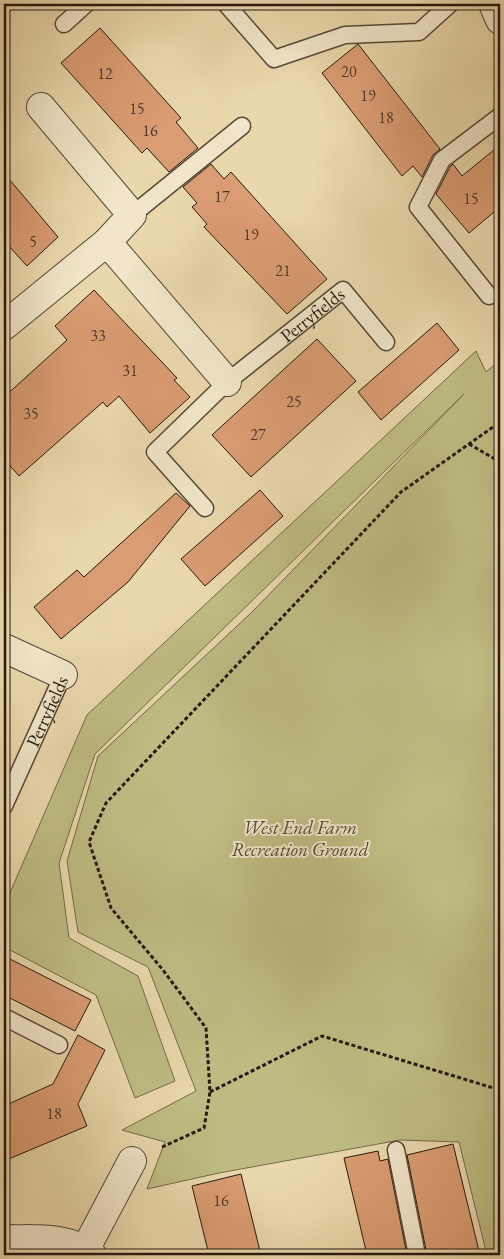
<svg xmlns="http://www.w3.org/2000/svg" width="504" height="1259" viewBox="0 0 504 1259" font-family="'EB Garamond',serif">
<rect width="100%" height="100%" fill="#e9d8ac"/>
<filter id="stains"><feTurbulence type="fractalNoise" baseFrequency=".004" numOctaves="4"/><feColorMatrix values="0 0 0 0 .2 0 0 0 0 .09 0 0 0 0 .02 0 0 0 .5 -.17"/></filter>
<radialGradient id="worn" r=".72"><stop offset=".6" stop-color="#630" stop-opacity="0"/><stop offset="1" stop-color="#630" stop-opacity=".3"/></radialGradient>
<polygon fill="#bebc84" stroke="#726a4a" points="476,351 486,372 500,360 500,1255 487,1255 459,1142 400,1140 219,1173 147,1189 165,1142 122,1130 196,1091 148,967 78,932 67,861 98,756 252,612 464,394 95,754 59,863 69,938 138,976 175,1081 135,1098 96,995 8,949 6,902 87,715"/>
<g fill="#da9c72" stroke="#251910">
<polygon points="100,28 181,118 176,122 198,148 169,172 147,148 142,153 61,63"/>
<polygon points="358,44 440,149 433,155 422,177 413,166 402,176 322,73"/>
<polygon points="500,145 500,207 469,233 436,194 450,167 453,164 462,176"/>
<polygon points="211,164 224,179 231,172 327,279 287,314 204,227 207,224 192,207 197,203 183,187"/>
<polygon points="4,173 58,237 27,266 8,245 4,248"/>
<polygon points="94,290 177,378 174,380 190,397 150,433 119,396 107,407 103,402 19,476 4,459 4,397 67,340 55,326"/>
<polygon points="437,323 459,350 381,420 358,392"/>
<polygon points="317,339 356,381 251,477 212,435"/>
<polygon points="260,490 283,516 205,586 181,559"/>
<polygon points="176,493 190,506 128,582 61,639 34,607 77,570 84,577"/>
<polygon points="4,956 91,1000 75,1031 4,995"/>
<polygon points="78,1035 105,1050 78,1104 87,1126 4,1161 4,1106 53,1084"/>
<polygon points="453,1144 480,1255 427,1255 407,1155"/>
<polygon points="378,1151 380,1161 388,1159 407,1255 367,1255 344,1158"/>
<polygon points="241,1174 261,1255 209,1255 192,1186"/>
</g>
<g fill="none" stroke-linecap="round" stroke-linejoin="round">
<g stroke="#564937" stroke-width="19">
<g id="service">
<polyline points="226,4 274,59 345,35 419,32 450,4"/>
<polyline points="64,24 86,4"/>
<polyline points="132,215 242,126"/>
<polyline points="489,296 418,207 442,160 500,116"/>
<path id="s1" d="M205,508L155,452L227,382L343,290L386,342"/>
<path id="s2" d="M4,806L63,675"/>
<polyline points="4,1017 59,1045"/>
<polyline points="396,1150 417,1255"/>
</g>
</g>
<g stroke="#564937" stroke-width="30">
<g id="minor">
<polyline points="493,4 500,20"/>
<polyline points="41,107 132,215 107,242 227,382"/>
<polyline points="4,326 107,242"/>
<polyline points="4,648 63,675"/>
<path d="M4,1239C34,1240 67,1235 92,1255"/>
<polyline points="85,1250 132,1161"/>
</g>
</g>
<g stroke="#251910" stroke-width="3" stroke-dasharray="4 2.5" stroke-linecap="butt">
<polyline points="469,444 500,462"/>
<polyline points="210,1092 322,1036 500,1090"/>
<polyline points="162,1147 204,1128 210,1092 206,1028 163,970 111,908 89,842 106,803 401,492 500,422"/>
</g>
<use href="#service" stroke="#f1e6c9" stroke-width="16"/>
<use href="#minor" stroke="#f1e6c9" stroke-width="28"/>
</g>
<g text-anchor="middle" stroke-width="4" stroke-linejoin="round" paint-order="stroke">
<g font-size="16" fill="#523a28">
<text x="349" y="77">20</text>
<text x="105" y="79">12</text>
<text x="368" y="101">19</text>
<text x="137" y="114">15</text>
<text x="386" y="123">18</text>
<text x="150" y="136">16</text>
<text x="222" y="202">17</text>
<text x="471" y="204">15</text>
<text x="251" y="240">19</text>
<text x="33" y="247">5</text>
<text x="283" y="276">21</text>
<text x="98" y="341">33</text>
<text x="130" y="376">31</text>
<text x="294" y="407">25</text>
<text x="31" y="419">35</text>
<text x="258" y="440">27</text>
<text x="54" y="1119">18</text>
<text x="221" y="1206">16</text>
</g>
<g font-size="19" fill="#251910" stroke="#f1e6c9">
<text dy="7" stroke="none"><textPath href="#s1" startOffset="284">Perryfields</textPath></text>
<text dy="7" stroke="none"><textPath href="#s2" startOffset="104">Perryfields</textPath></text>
</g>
<g font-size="19" font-style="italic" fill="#534a33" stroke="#f1e6c9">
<text x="300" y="834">West End Farm<tspan x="300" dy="22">Recreation Ground</tspan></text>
</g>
</g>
<rect width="504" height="1259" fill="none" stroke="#e9d8ac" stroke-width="20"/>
<rect x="5" y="5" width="494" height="1249" fill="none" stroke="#251910" stroke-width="2.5"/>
<rect x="10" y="10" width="484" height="1239" fill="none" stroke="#251910"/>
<rect width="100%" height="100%" filter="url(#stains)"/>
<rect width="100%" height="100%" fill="url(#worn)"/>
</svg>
